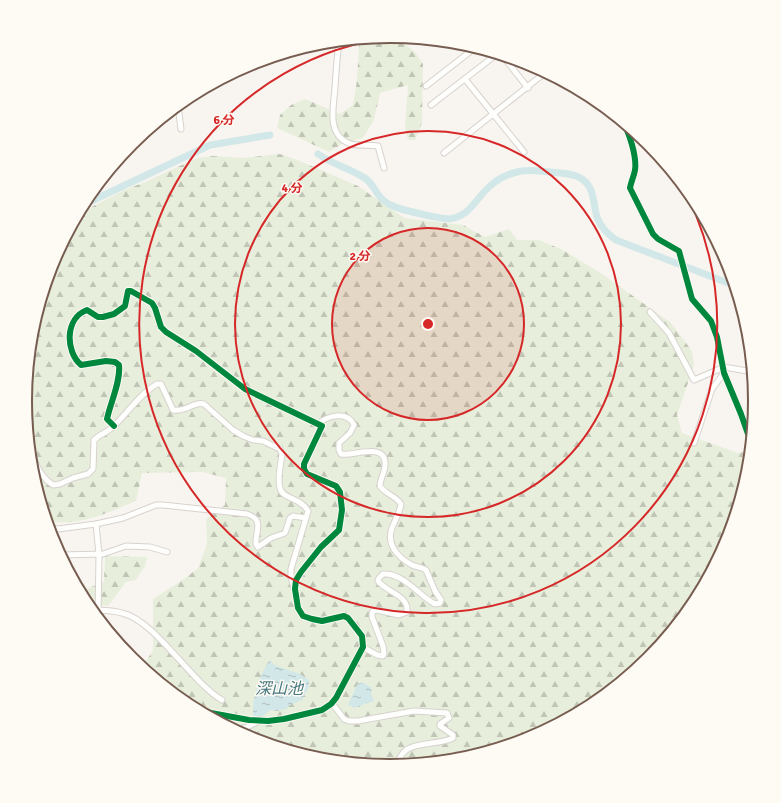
<svg xmlns="http://www.w3.org/2000/svg" width="781" height="803" viewBox="0 0 781 803" font-family="Signika,'Noto Sans JP',sans-serif">
<defs>
<pattern id="forest-firs" width="22" height="20" patternUnits="userSpaceOnUse"><rect width="22" height="20" fill="#e7efdc"/><path d="M5 1l3.5 6h-7zM16 11l3.5 6h-7z" fill="#c0c5b5"/></pattern>
<pattern id="water-ripples" width="26" height="14" patternUnits="userSpaceOnUse"><rect width="26" height="14" fill="#d2e7e8"/><path d="M2 4q2-2 4 0t4 0M15 11q2-2 4 0t4 0" fill="none" stroke="#afbebe"/></pattern>
</defs>
<rect width="100%" height="100%" fill="#f8f5f0"/>
<g fill="url(#forest-firs)">
<polygon points="391,36 411,38 405,44 415,52 423,64 422,123 415,140 408,140 405,128 408,85 380,93 374,120 363,138 342,144 329,152 277,128 280,115 291,105 305,99 340,114 353,105 357,80 359,46 369,38"/>
<path d="M280,154L300,161L358,186L404,218L463,225L485,237L509,229L517,240H539L563,250L602,274L671,323L692,351L694,365L677,415L682,433L738,453L751,451L749,473L728,542L694,605L649,660L593,706L530,739L462,760L390,767L319,760L250,739L187,705L142,668L153,650V599L184,579L198,568L207,544L206,519L225,505L226,478L202,472L142,473L136,501C108,513 77,527 47,521L32,473L25,401L32,330L53,261L74,222L84,211L122,191L145,182L197,158L212,156L243,158Z"/>
<polygon points="105,556 147,557 145,566 136,580 126,582 108,606 87,605 83,598 84,590 104,582"/>
</g>
<g fill="url(#water-ripples)">
<path d="M271,660L274,665L300,674L309,680V687L302,700L290,705L286,709L276,711L270,710L263,716L254,717C250,707 259,677 265,668C266,665 269,663 271,660Z"/>
<polygon points="362,682 372,688 371,694 374,701 364,704 355,708 348,705 357,685"/>
</g>
<g fill="none" stroke-linecap="round" stroke-linejoin="round">
<g stroke="#d2e7e8" stroke-width="7">
<path d="M318,154C332,164 348,168 363,177C373,182 375,193 383,200C386,202 389,205 393,206C401,210 441,219 449,219C467,217 473,204 484,192C492,183 504,175 517,172C528,169 539,171 550,172C560,173 574,173 582,179C595,188 593,204 597,217C601,228 608,234 616,240L736,286"/>
<polyline points="82,207 85,204 210,145 270,135"/>
</g>
<g stroke="#d8d2ce" stroke-width="7">
<g id="street">
<path d="M339,41C337,57 336,72 335,87C334,106 326,133 348,143C357,147 369,144 378,146L384,168"/>
<polyline points="502,55 528,88"/>
<polyline points="465,79 524,152"/>
<polyline points="426,86 476,47"/>
<polyline points="431,105 497,54"/>
<polyline points="178,106 181,129"/>
<path d="M622,121C629,131 637,157 635,170C634,176 631,182 630,188L653,234L658,239L679,251L692,299L711,321L717,337L724,373L741,414L748,434"/>
<polyline points="444,153 546,72"/>
<polyline points="650,312 669,333 694,380 724,367 753,372"/>
<path d="M25,399C31,408 30,420 30,430C30,450 35,473 53,485L60,484L73,478L88,474L93,469L94,440C100,434 108,432 114,426C127,413 141,393 157,384H161L173,410C187,412 194,401 204,404L233,430L243,436L253,440L263,441L280,449L282,454C281,464 277,477 280,488C282,499 302,498 308,511L291,569V577L294,588"/>
<path d="M318,424C327,416 347,410 354,425L350,433L339,443V450L341,454C352,457 387,441 385,465C385,472 380,479 380,486C385,494 396,496 401,504C400,512 395,520 392,528C386,544 397,557 412,565C416,567 422,567 426,570L435,591L441,600L440,603L435,604C418,595 404,573 383,574L379,578L378,581C386,592 409,595 407,612L399,615L377,610L373,611L372,613V617L383,646L384,654L383,656L377,655L363,647"/>
<path d="M114,426L107,419C110,404 121,381 119,365L115,362L106,361L81,365C65,351 65,318 87,310L98,317H103L114,314L125,306L128,291H131L152,303L155,308L161,327L166,332L196,351L245,389L322,426L304,464V469L307,474L336,486L340,492L342,510L339,530L321,547L301,572L296,580L295,589L298,608L303,616L312,619L322,621L344,616L348,618L362,636L363,647L336,698L331,704L322,710L284,719L268,721L249,720L211,713L183,702"/>
<polyline points="694,443 712,389 724,373"/>
<polyline points="96,524 99,554 98,618"/>
<path d="M48,527L58,529L96,524L123,518L156,505H163L247,514C265,520 255,531 256,544L258,547L271,538L285,533L290,518L293,516L306,518"/>
<polyline points="60,555 103,554 126,546 150,547 167,552"/>
<path d="M91,610C101,610 112,610 122,613C156,621 189,680 222,700"/>
<path d="M332,703L344,719L349,721H358L414,711L447,713L449,718L440,724V726L453,735V738C439,745 413,742 404,752C400,756 398,762 395,767"/>
<polyline points="235,731 247,727 259,721"/>
</g>
</g>
<use href="#street" stroke="#fefefd" stroke-width="5"/>
<g stroke="#fefaf4" stroke-width="8">
<g id="cycleway">
<path d="M622,121C629,131 637,157 635,170C634,176 631,182 630,188L653,234L658,239L679,251L692,299L711,321L717,337L724,373L741,414L748,434"/>
<path d="M114,426L107,419C110,404 121,381 119,365L115,362L106,361L81,365C65,351 65,318 87,310L98,317H103L114,314L125,306L128,291H131L152,303L155,308L161,327L166,332L196,351L245,389L322,426L304,464V469L307,474L336,486L340,492L342,510L339,530L321,547L301,572L296,580L295,589L298,608L303,616L312,619L322,621L344,616L348,618L362,636L363,647L336,698L331,704L322,710L284,719L268,721L249,720L211,713L183,702"/>
</g>
</g>
<use href="#cycleway" stroke="#00873e" stroke-width="6"/>
</g>
<circle cx="428" cy="324" r="96" fill="#d62828" fill-opacity=".12"/>
<g fill="none" stroke="#d62828" stroke-width="2">
<circle cx="428" cy="324" r="96"/>
<circle cx="428" cy="324" r="193"/>
<path d="M677 177A289 289 0 1 1 395 37"/>
</g>
<g text-anchor="middle" stroke-width="3" stroke-linejoin="round" paint-order="stroke">
<g font-size="16" font-style="italic" fill="#477a82" stroke="#fefaf4">
<text x="279" y="694">深山池</text>
</g>
</g>
<path d="M0 0H781V803H0ZM32 401a358 358 0 1 1 716 0a358 358 0 1 1-716 0Z" fill="#fefaf4" fill-rule="evenodd"/>
<path fill="none" stroke="#775c50" stroke-width="2" d="M32 401a358 358 0 1 1 716 0a358 358 0 1 1-716 0Z"/>
<circle cx="428" cy="324" r="6" fill="#d62828" stroke="#fefaf4" stroke-width="2"/>
<g font-size="12" text-anchor="middle" font-weight="bold" fill="#d62828" stroke="#fefaf4" stroke-width="3" stroke-linejoin="round" paint-order="stroke">
<text x="224" y="124">6 分</text>
<text x="292" y="192">4 分</text>
<text x="360" y="260">2 分</text>
</g>
</svg>
